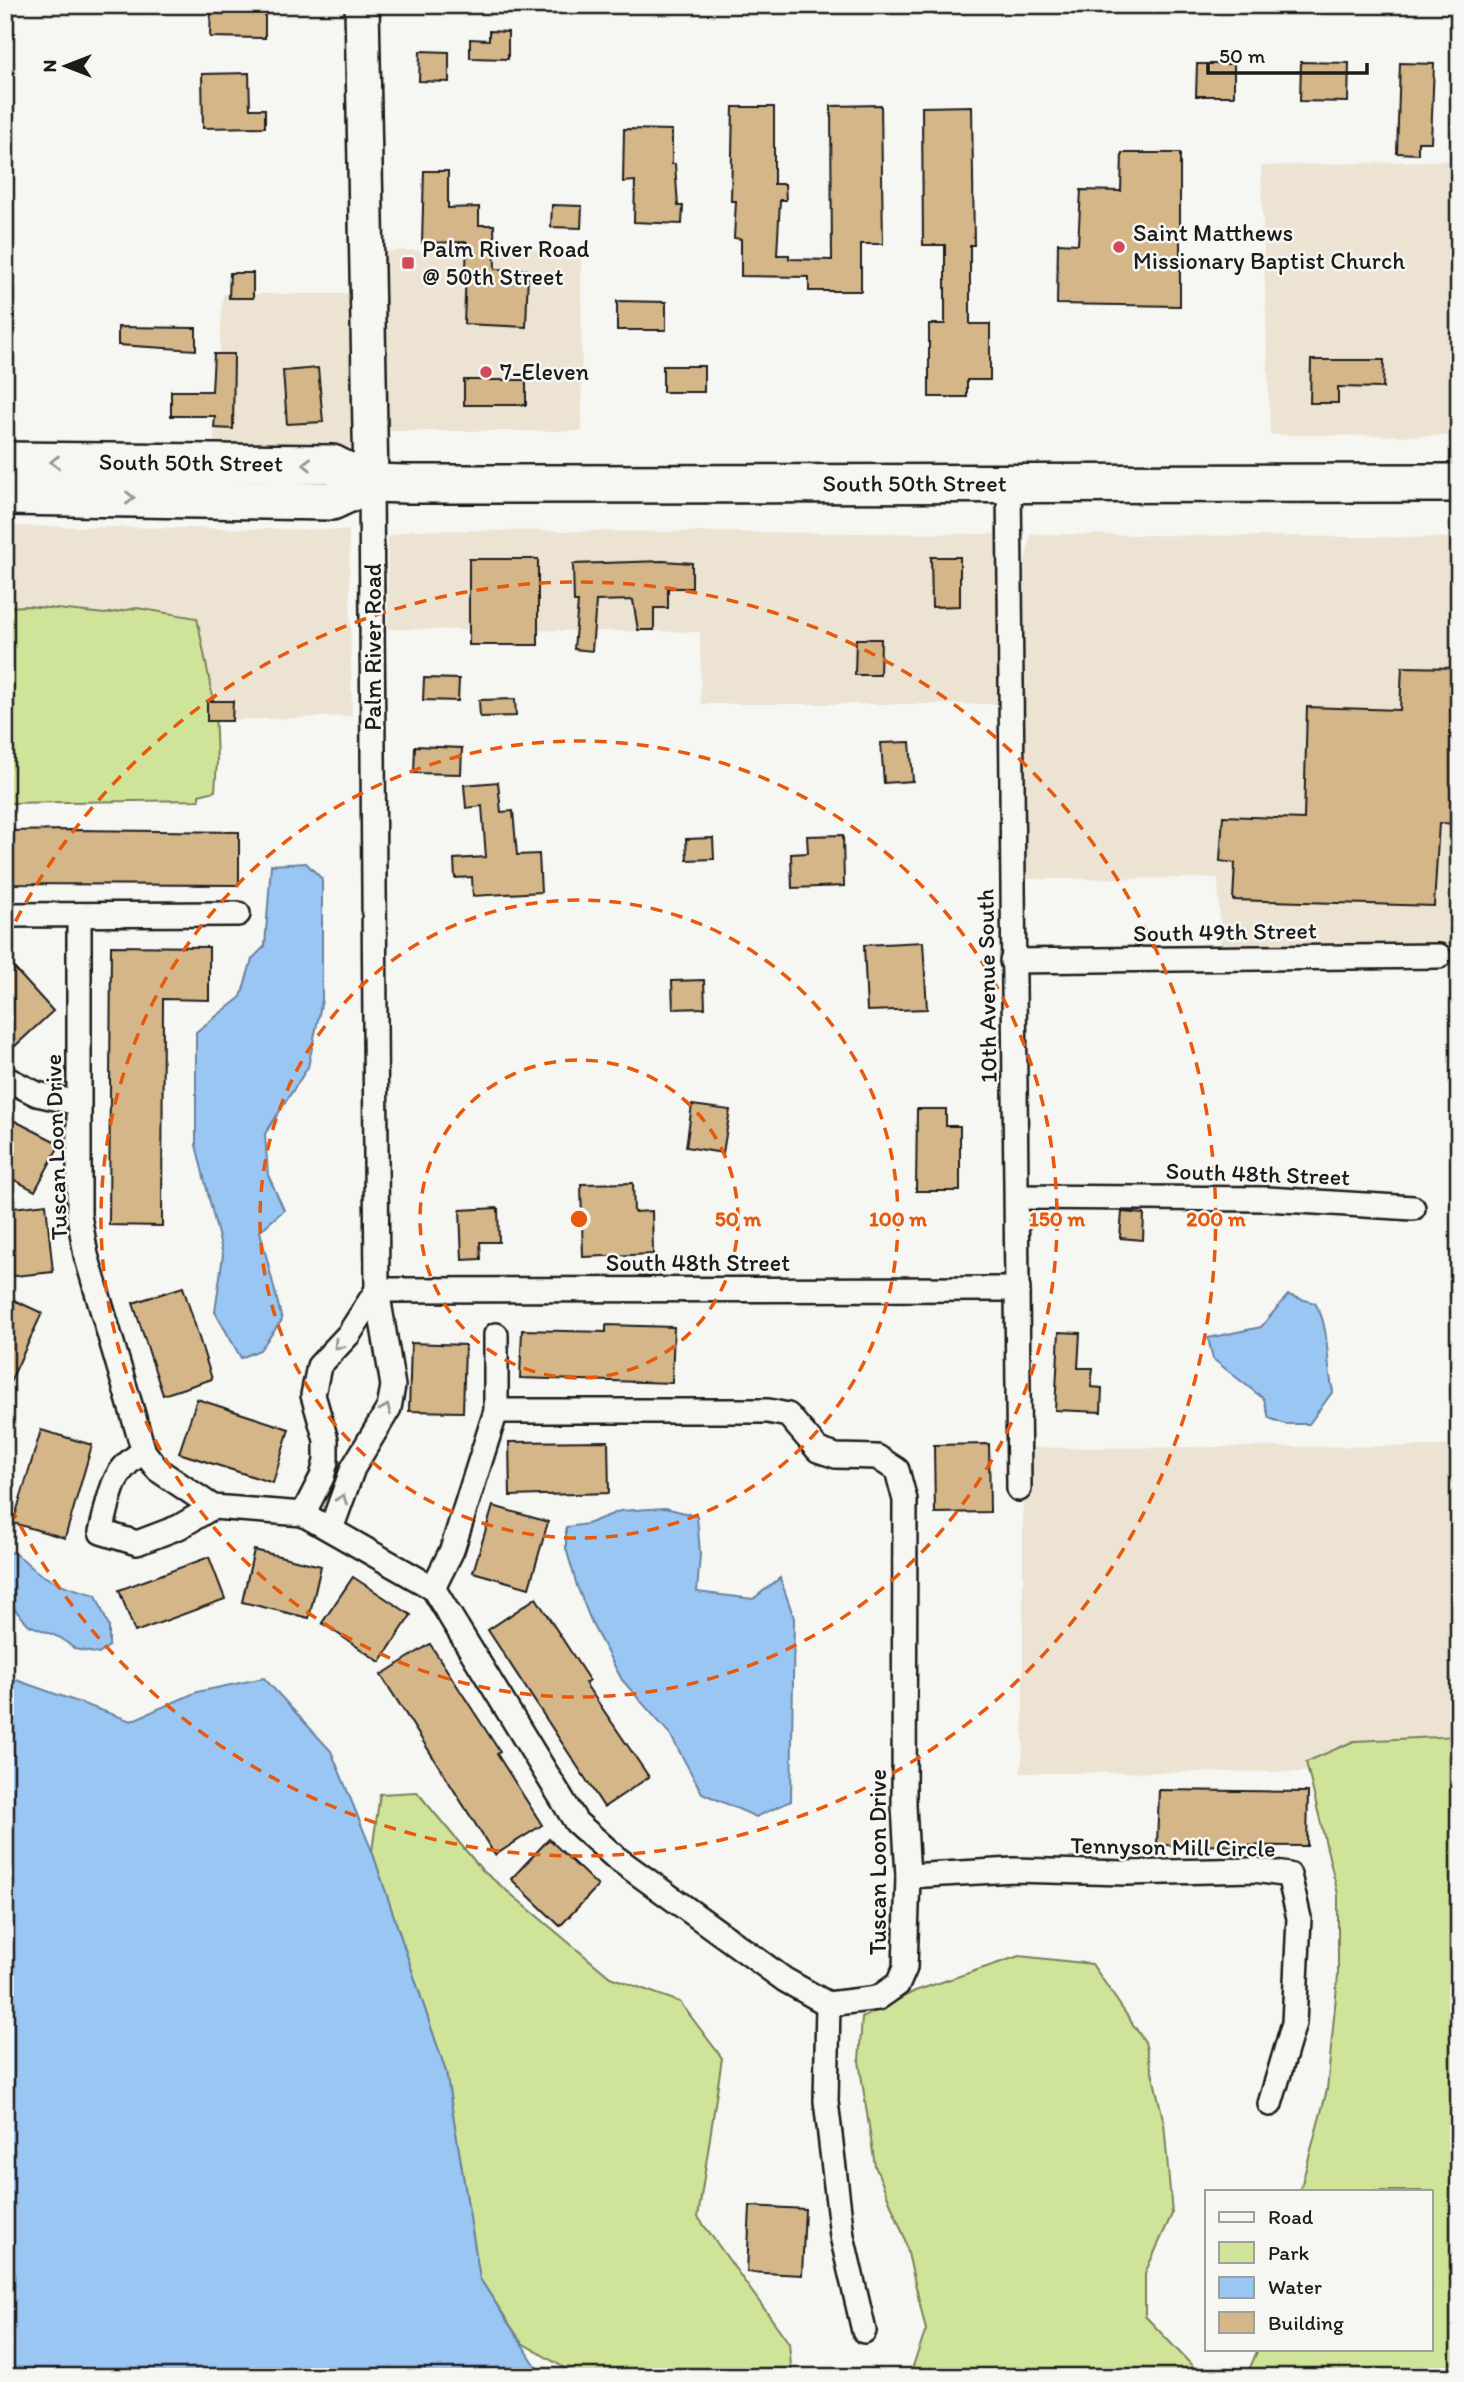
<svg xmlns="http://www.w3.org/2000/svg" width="1464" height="2382" viewBox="0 0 1464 2382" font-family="Itim,sans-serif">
<rect width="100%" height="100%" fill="#f6f6f2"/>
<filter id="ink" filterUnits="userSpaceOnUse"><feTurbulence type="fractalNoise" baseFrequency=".0143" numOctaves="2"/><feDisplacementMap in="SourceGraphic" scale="14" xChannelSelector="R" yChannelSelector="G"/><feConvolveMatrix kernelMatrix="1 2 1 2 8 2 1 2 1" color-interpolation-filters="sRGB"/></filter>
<g filter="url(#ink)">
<g fill="#ece3d2">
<polygon points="1459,160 1459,436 1270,435 1261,166"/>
<polygon points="581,249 582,431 387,431 379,251"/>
<polygon points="223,294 365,294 369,448 214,442"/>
<polygon points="5,526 349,530 352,716 197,721 5,623"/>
<polygon points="410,530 995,534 1003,578 1006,704 701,704 700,632 388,629 388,537"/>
<polygon points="1031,534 1459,538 1459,953 1221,956 1218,878 1018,879 1021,582"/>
<polygon points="1459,1446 1459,1771 1020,1773 1023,1752 1023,1448"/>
</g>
<g fill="#d0e499" stroke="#76805a" stroke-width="2">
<polygon points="28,606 105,614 137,608 197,618 215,708 217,762 215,791 199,795 199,800 5,803 5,607"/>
<polygon points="1459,1736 1459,2377 1246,2377 1258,2349 1431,2349 1431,2191 1300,2191 1327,2090 1338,1975 1338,1894 1306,1762 1354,1741"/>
<polygon points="417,1792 482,1870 610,1977 680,2002 722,2058 698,2217 789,2343 792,2377 580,2377 522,2343 480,2279 446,2072 372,1851 380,1794"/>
<polygon points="1019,1956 1092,1964 1145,2042 1164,2123 1172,2214 1145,2273 1145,2316 1203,2377 909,2377 926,2330 904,2236 875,2166 859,2061 862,2018 915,1991"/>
</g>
<g fill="#9ac6f4" stroke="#68829e" stroke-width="2">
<polygon points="306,863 322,879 322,1000 308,1067 265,1134 268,1175 284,1210 260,1231 282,1320 260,1350 241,1358 215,1312 223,1255 196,1145 196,1032 241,997 252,959 265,946 271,865"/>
<path d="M1288,1295L1315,1303C1331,1328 1325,1362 1333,1391L1309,1424H1285L1269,1418L1264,1399L1213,1359L1208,1338L1261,1327Z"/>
<polygon points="665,1508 697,1516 700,1554 697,1592 753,1599 780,1578 794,1618 791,1801 756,1817 702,1793 670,1734 622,1680 593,1626 577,1586 566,1548 566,1527 587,1524 620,1511"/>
<path d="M5,1550C25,1556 27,1566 42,1575C59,1585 77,1590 96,1595L109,1627V1646L99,1654L75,1649L61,1638L29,1625L5,1599Z"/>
<polygon points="5,1676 131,1721 197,1692 264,1678 331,1751 372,1851 446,2072 480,2279 543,2377 5,2377"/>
</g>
<g fill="#d5b689" stroke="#1c1c1c" stroke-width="2">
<polygon points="211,5 237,5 237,10 265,11 265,38 210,37"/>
<polygon points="489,31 508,32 508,59 470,58 470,39 489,40"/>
<polygon points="420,51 449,52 449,82 419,81"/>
<polygon points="1301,62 1349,63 1348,102 1300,101"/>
<polygon points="1400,63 1434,64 1431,142 1418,142 1418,154 1397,153"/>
<polygon points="1197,64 1234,64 1234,96 1196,96"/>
<polygon points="249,73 250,109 265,109 265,127 203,128 202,74"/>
<polygon points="881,105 883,244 861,244 861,291 809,291 809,277 741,276 741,239 734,238 736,201 731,201 733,107 774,107 774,184 785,184 786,200 780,200 777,255 789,255 789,259 832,260 831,106"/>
<polygon points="972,106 974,245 970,245 970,324 990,324 990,380 967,380 967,397 929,397 929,324 945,324 945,245 923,245 922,107"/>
<polygon points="624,129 672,130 672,164 675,164 678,206 683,206 682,224 634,222 635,181 623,182"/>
<polygon points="1122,153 1180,153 1180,306 1057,304 1058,243 1078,244 1081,190 1121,191"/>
<polygon points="424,171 448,171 448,208 479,207 479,225 494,225 495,269 528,270 526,327 464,324 467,242 422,243"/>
<polygon points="552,205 582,206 581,228 551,227"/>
<polygon points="230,273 253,273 253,298 229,298"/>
<polygon points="617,301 666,302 666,330 617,330"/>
<polygon points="118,327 196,328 196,350 118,345"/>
<polygon points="214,354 234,354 233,429 214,428 215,416 171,416 171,391 212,391"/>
<polygon points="1311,360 1384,360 1383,388 1338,387 1338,403 1310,403"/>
<rect x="663" y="366" width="41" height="26"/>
<polygon points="318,368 323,422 287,424 283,371"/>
<rect x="464" y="380" width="62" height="25"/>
<polygon points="931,557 960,557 960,606 932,607"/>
<rect x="469" y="559" width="69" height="86"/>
<polygon points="663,561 692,563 692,588 668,588 668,608 654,608 654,630 638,630 633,600 596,601 592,651 574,649 578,602 574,602 573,564"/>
<polygon points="856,639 881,639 880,675 855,675"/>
<polygon points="1402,667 1459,668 1459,824 1439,823 1434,906 1233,900 1235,863 1220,861 1223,816 1304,819 1307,707 1400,710"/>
<polygon points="424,678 459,679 458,701 423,700"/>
<polygon points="515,699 516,716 480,717 479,700"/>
<polygon points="207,701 233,701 232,721 207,721"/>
<polygon points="910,742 913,781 884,783 881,743"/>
<polygon points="415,746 462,748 461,774 414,773"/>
<polygon points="498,782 501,812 513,811 517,855 539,854 541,892 473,896 472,877 455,878 454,859 486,857 482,806 466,808 464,785"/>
<polygon points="73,830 239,832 239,885 5,884 5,831"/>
<polygon points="843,835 844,886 792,888 791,854 808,853 807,836"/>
<polygon points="713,838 714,859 687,860 686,839"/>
<polygon points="923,942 927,1009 867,1011 864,945"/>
<polygon points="111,946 209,947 209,1000 163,999 162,1226 109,1225"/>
<polygon points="5,958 53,1011 15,1046 5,1036"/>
<polygon points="704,980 705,1008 673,1009 672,981"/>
<polygon points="692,1105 730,1110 723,1153 686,1147"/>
<polygon points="917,1109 946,1109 946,1126 960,1126 960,1191 916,1191"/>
<polygon points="5,1116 60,1144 35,1191 5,1175"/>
<polygon points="633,1183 634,1212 652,1211 653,1254 583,1257 581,1184"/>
<polygon points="46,1204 53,1272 5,1277 5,1209"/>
<polygon points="498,1208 499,1242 480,1242 481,1259 462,1260 460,1210"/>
<polygon points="1122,1212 1144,1214 1143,1240 1120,1238"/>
<polygon points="183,1287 212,1379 163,1395 133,1303"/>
<polygon points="5,1296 42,1313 5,1393"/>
<polygon points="606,1325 674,1327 672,1383 520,1378 522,1330 606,1332"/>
<polygon points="1059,1332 1080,1333 1078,1368 1093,1368 1091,1387 1102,1388 1101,1412 1055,1410"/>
<polygon points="411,1343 465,1345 463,1412 409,1411"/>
<polygon points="197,1399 289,1429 273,1483 179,1453"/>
<polygon points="41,1430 92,1445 65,1538 13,1523"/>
<polygon points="608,1441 609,1493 510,1496 509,1442"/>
<polygon points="989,1444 990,1512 935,1513 934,1445"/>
<polygon points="493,1506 548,1522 529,1588 473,1572"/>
<polygon points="254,1550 321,1566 309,1618 242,1602"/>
<polygon points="209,1557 225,1599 135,1632 119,1590"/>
<polygon points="353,1577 411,1615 380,1662 322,1623"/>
<polygon points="536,1598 589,1680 585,1683 649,1777 604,1807 488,1630"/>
<polygon points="430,1644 500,1752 497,1754 542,1825 495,1855 381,1675"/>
<polygon points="1159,1790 1308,1792 1307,1846 1157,1845"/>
<polygon points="549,1839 598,1886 560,1926 511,1879"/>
<polygon points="750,2206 805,2209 802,2275 747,2272"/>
</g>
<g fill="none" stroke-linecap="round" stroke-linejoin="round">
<g stroke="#1c1c1c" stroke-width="28">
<g id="street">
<polyline points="1009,483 1019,1489"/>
<polyline points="5,915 238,914"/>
<polyline points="79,915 79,1215 86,1255 144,1452 158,1470 213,1507 303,1514 433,1588 576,1822 615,1857 785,1980 828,2004 878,1998 898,1984 905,1968 908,1876 904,1806 905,1500 897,1470 877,1457 836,1456 818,1450 788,1415 768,1411 496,1411"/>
<polyline points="1012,961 1439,956"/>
<polyline points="5,1078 37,1094 78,1103"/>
<polyline points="1017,1197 1267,1199 1413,1208"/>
<polyline points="377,1290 1018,1289"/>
<path d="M144,1452C110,1469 110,1499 101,1532L137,1543L179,1527L213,1507"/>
<polyline points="303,1514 322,1477 326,1461 326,1440 313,1395 319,1366 349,1334 377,1290"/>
<polyline points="331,1529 353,1468 389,1408 393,1386 377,1290 371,483"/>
<polyline points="433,1588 452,1550 496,1411 496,1335"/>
<polyline points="908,1876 1013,1870 1125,1873 1254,1870 1289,1875 1299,1918 1294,2023 1270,2104"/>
<polyline points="828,2004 826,2101 842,2236 864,2331"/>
</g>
</g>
<g stroke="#1c1c1c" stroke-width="38">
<polyline id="secondary" points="362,5 371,483"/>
</g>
<g stroke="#1c1c1c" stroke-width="42">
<g id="primary">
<path id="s1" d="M5,461L332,464L371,483L406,484L1459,483"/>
<polyline points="5,496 332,501 371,483"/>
</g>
</g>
<use href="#street" stroke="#f6f6f2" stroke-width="23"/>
<use href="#secondary" stroke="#f6f6f2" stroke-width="33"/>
<use href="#primary" stroke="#f6f6f2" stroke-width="37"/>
</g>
<defs><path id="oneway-chevron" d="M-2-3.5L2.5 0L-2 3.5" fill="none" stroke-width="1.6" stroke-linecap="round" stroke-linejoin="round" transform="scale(1.75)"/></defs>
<g stroke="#949492">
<use href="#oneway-chevron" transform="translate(55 462) rotate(-180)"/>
<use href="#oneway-chevron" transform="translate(307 464) rotate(-179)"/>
<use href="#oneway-chevron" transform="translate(130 498)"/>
<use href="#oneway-chevron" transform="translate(338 1345) rotate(134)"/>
<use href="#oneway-chevron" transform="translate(386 1409) rotate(-68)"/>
<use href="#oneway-chevron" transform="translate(342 1499) rotate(-70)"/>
</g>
</g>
<g fill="none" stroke="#e8590c" stroke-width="3.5" stroke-dasharray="12 9">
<circle cx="579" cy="1219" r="159"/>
<circle cx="579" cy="1219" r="319"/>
<circle cx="579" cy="1219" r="478"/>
<path d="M6 940A637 637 0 1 1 6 1498"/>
</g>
<g fill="#d1495b" stroke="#f6f6f2" stroke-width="2.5">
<circle cx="1119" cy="247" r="7"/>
<rect x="401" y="256" width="14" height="14" rx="3.5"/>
<circle cx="486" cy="372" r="7"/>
</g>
<g text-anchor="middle" stroke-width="5" stroke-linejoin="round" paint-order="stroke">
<g font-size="24" fill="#1c1c1c" stroke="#f6f6f2" text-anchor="start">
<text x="1133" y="241">Saint Matthews<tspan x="1133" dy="28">Missionary Baptist Church</tspan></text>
<text x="422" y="257">Palm River Road<tspan x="422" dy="28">@ 50th Street</tspan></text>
<text x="500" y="380">7-Eleven</text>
</g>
<g font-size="24" fill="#1c1c1c" stroke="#f6f6f2">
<text dy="8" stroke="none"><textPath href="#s1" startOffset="186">South 50th Street</textPath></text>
<text dy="8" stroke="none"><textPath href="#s1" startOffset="914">South 50th Street</textPath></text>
<text transform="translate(373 647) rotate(-90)" y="8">Palm River Road</text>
<text transform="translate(1225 932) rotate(-1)" y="8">South 49th Street</text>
<text transform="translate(987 986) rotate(-91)" y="8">10th Avenue South</text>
<text transform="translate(56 1147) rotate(-92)" y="8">Tuscan Loon Drive</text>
<text transform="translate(1258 1174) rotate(2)" y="8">South 48th Street</text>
<text x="698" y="1271">South 48th Street</text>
<text transform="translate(1173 1847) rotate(1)" y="8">Tennyson Mill Circle</text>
<text transform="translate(878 1862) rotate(-90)" y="8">Tuscan Loon Drive</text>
</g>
</g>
<circle cx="579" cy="1219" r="10" fill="#e8590c" stroke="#f6f6f2" stroke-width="3.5"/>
<g font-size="21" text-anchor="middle" font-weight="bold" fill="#e8590c" stroke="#f6f6f2" stroke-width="5" stroke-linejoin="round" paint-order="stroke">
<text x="738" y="1226">50 m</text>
<text x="898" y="1226">100 m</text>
<text x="1057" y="1226">150 m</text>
<text x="1216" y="1226">200 m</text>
</g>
<rect width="1464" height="2382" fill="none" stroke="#f6f6f2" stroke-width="28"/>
<rect x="14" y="14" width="1436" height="2354" fill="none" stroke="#1c1c1c" stroke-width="2.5" filter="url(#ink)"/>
<rect x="1205" y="2190" width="228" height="161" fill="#f6f6f2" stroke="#9f9f9c" stroke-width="2"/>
<rect x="1219" y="2212" width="35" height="10" fill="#f6f6f2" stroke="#9f9f9c" stroke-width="2"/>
<text x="1268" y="2224" font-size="21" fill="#1c1c1c">Road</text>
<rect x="1219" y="2242" width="35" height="21" fill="#d0e499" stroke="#9f9f9c" stroke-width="2"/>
<text x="1268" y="2260" font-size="21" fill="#1c1c1c">Park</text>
<rect x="1219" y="2277" width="35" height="21" fill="#9ac6f4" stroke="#9f9f9c" stroke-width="2"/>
<text x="1268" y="2294" font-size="21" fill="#1c1c1c">Water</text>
<rect x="1219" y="2312" width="35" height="21" fill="#d5b689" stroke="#9f9f9c" stroke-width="2"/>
<text x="1268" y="2330" font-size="21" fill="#1c1c1c">Building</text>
<g transform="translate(66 66) rotate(270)" stroke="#f6f6f2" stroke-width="5" paint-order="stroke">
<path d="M0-5L12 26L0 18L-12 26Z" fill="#1c1c1c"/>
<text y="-10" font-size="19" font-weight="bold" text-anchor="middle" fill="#1c1c1c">N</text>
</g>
<path d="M1208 63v10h159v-10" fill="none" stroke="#1c1c1c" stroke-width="3.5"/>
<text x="1219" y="63" font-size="21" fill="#1c1c1c" stroke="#f6f6f2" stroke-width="5" paint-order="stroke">50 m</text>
</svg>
